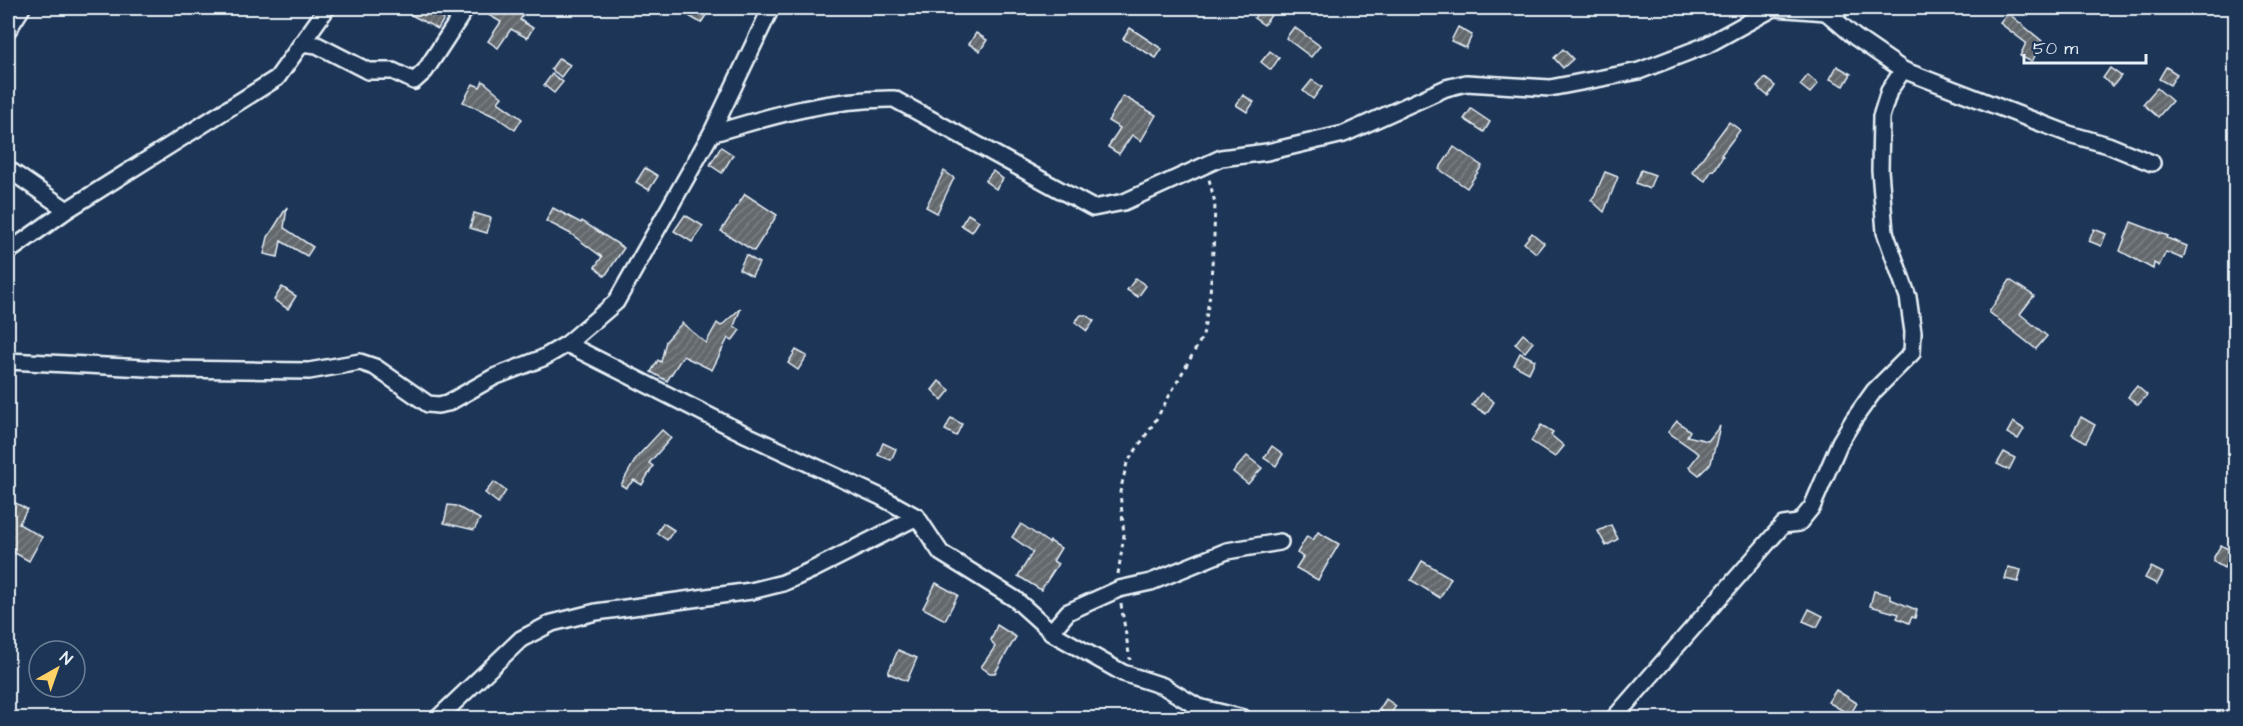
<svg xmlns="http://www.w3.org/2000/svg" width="2243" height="726" viewBox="0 0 2243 726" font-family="'Architects Daughter',sans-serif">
<defs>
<pattern id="building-hatch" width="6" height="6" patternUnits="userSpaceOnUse" patternTransform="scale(1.5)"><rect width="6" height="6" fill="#63686d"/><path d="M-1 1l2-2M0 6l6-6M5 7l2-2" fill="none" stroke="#797e83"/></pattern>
</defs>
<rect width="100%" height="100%" fill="#1d3557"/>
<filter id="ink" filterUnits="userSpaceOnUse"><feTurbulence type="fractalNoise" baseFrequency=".0167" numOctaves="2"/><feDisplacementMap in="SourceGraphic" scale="12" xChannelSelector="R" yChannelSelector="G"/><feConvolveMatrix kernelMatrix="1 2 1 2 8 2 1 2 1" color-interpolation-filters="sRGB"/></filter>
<g filter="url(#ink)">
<g fill="url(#building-hatch)" stroke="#e8f1f8" stroke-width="1.5">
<polygon points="398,8 450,8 438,29"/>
<polygon points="476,8 500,8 508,13 511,8 527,8 520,20 533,28 527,38 511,29 498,48 488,41 501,22"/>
<polygon points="675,8 700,8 708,12 701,23"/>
<polygon points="1262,8 1272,14 1264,25 1254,18"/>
<polygon points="2008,13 2042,41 2032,62 2020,56 2026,43 2000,23"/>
<polygon points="1294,27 1320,46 1311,57 1286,38"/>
<polygon points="1458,27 1472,35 1466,48 1451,41"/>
<polygon points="1130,28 1162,49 1156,58 1123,39"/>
<polygon points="976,33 987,40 980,51 969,44"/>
<polygon points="1563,49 1573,59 1563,68 1554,58"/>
<polygon points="1270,51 1279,58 1271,70 1261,62"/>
<polygon points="559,58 570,65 561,77 551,69"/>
<polygon points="1837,66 1851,74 1844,86 1830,79"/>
<polygon points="2166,67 2177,74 2170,85 2159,79"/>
<polygon points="2110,68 2121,76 2113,86 2103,78"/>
<polygon points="552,74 563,82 554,93 544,85"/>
<polygon points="1808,75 1818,84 1810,93 1800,85"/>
<polygon points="1765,78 1775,86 1768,96 1757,87"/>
<polygon points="1312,80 1322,87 1313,99 1303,91"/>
<polygon points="483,81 502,97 498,102 522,119 515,130 496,117 463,102 473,84 480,87"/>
<polygon points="2157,88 2172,101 2158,117 2143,104"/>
<polygon points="1243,95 1254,102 1247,112 1236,105"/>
<polygon points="1123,96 1156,115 1141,141 1132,135 1119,154 1108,147 1120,128 1108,121"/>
<polygon points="1471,109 1490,122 1484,132 1464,119"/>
<polygon points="1729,122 1740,130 1721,155 1723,156 1714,171 1712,170 1705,181 1692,172"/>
<polygon points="721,147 733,155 722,173 710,165"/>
<polygon points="1454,147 1482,166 1467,188 1439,169"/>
<polygon points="645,168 658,176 649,190 636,182"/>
<polygon points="1641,170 1655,175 1649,189 1636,183"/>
<polygon points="944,171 954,178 937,213 926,207"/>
<polygon points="993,171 1003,179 996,189 985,181"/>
<polygon points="1605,172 1618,177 1604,212 1591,200 1595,195"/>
<polygon points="745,194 777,215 754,251 721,231"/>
<polygon points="287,207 284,228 313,247 307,256 281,241 278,257 264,254 268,237"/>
<polygon points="553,208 581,223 582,221 624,248 605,276 595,267 602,257 571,234 546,221"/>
<polygon points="474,213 491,218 487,233 470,228"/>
<polygon points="968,214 979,221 972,232 961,225"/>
<polygon points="685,215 703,226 692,242 674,231"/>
<polygon points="2131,222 2168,236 2167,238 2187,246 2183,259 2166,252 2159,266 2154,263 2153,269 2120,251"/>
<polygon points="2094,229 2106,234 2101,246 2089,241"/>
<polygon points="1532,233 1544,243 1536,253 1524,243"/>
<polygon points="746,255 759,263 752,276 739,269"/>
<polygon points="1136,278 1146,286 1138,297 1127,290"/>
<polygon points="2010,280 2034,296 2020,314 2047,336 2036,349 1989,312"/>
<polygon points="282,287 296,296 288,309 274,300"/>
<polygon points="741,308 734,326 740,330 732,341 728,338 712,370 683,356 667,381 651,372 658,360 661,362 666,341 682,323 706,343 717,323 721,326"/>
<polygon points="1081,315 1086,315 1094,321 1087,331 1075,322"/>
<polygon points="1523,334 1533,342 1525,352 1515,344"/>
<polygon points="796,350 807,356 798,370 788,363"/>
<polygon points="1520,353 1535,360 1529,373 1514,365"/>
<polygon points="939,381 950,390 942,400 932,390"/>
<polygon points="2137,386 2147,395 2138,405 2128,397"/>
<polygon points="1481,393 1494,402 1486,414 1472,405"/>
<polygon points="2081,417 2095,425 2086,442 2072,434"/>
<polygon points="951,418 962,424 956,436 945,430"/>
<polygon points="1677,421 1690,431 1687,436 1708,441 1720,426 1711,463 1699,475 1689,467 1699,454 1668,432"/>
<polygon points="2013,422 2024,429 2018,439 2007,433"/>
<polygon points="1541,425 1553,432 1551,435 1564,446 1555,457 1531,441"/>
<polygon points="662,430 671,438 649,463 653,466 642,485 634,480 626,488 621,485 637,457"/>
<polygon points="883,443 896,449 891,460 878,455"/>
<polygon points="1272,446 1283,454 1276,466 1264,458"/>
<polygon points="2004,452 2015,458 2009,470 1997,464"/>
<polygon points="1247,456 1262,468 1248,484 1233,472"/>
<polygon points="494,482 506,491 498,503 485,493"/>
<polygon points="8,499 27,509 19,524 42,537 29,561 8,549"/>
<polygon points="448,505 456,506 480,519 474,530 444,523"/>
<polygon points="663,523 674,530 667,540 657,533"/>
<polygon points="1021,524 1049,543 1050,541 1061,548 1053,561 1058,564 1041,590 1018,576 1033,552 1012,537"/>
<polygon points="1611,525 1618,539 1606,546 1598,531"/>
<polygon points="1318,532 1339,544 1318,580 1296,568 1303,557 1297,553 1307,536 1313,540"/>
<polygon points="2221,545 2233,552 2224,568 2214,562 2214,557"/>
<polygon points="1422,561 1451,578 1440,598 1411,580"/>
<polygon points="2008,567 2021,570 2018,582 2005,579"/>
<polygon points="2151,567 2163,573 2157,584 2145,578"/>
<polygon points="936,583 958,595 945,620 923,608"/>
<polygon points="1874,591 1890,595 1890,599 1917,610 1915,618 1912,617 1909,623 1897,618 1899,614 1870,606"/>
<polygon points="1809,609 1823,616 1817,627 1803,621"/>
<polygon points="997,625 1016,637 995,673 990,673 981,667 995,647 991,640"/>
<polygon points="898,650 917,658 907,681 888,673"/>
<polygon points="1836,690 1857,703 1850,715 1828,702"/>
<polygon points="1386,699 1396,706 1389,716 1379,710"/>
</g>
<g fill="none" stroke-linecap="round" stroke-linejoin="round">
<g stroke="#e8f1f8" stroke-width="20">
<g id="minor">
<polyline points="1826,12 1855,37 1903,70 2069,134 2108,145 2152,163"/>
<polyline points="8,30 22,8"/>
<polyline points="302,43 327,8"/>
<path d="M711,134C770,116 832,98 894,99L1093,208L1124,202L1221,158L1267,152L1344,134L1446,88L1466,83L1550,88L1639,71L1707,45L1774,8L1826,12L1842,8"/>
<polyline points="8,169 67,210"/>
<polyline points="8,252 67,210 277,78 302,43 317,45 368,71 393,71 414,81 425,71 466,8"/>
<polyline points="567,344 747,435 881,497 917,517 941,553 1015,599 1054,634 1123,673 1163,686 1198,707 1243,718"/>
<polyline points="8,361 165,369 309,371 360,362 375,367 428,404 438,405 448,403 494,377 543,358 567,344 616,302 711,134 771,8"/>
<polyline points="1051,632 1068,612 1119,589 1151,582 1227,551 1280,542"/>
<polyline points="438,718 521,639 552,623 596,612 751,591 783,583 812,570 917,517"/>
<polyline points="1614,718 1783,525 1799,523 1812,507 1840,442 1854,419 1874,391 1912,353 1913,332 1908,297 1885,232 1880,170 1881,117 1889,91 1903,70"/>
</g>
</g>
<g stroke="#e8f1f8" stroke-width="3" stroke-dasharray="4.5 4.5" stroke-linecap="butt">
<polyline points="1118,574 1124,535 1120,492 1127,463 1154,423 1203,336 1210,294 1214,236 1215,203 1209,179"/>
<polyline points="1121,604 1130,660"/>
</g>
<use href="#minor" stroke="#1d3557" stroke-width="15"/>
</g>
</g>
<rect width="2243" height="726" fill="none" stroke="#1d3557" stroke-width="30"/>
<rect x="15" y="15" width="2213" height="696" fill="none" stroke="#e8f1f8" stroke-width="2" filter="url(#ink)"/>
<g transform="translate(57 669) rotate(40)"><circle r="28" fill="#1d3557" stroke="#6e8097" stroke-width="1.5"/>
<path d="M0-4.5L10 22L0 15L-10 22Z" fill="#ffd166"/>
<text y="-9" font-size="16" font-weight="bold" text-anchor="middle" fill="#e8f1f8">N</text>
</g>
<path d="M2024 54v9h122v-9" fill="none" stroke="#e8f1f8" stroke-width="3"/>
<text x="2033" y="54" font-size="18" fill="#e8f1f8" stroke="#1d3557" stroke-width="4.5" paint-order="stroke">50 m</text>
</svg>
